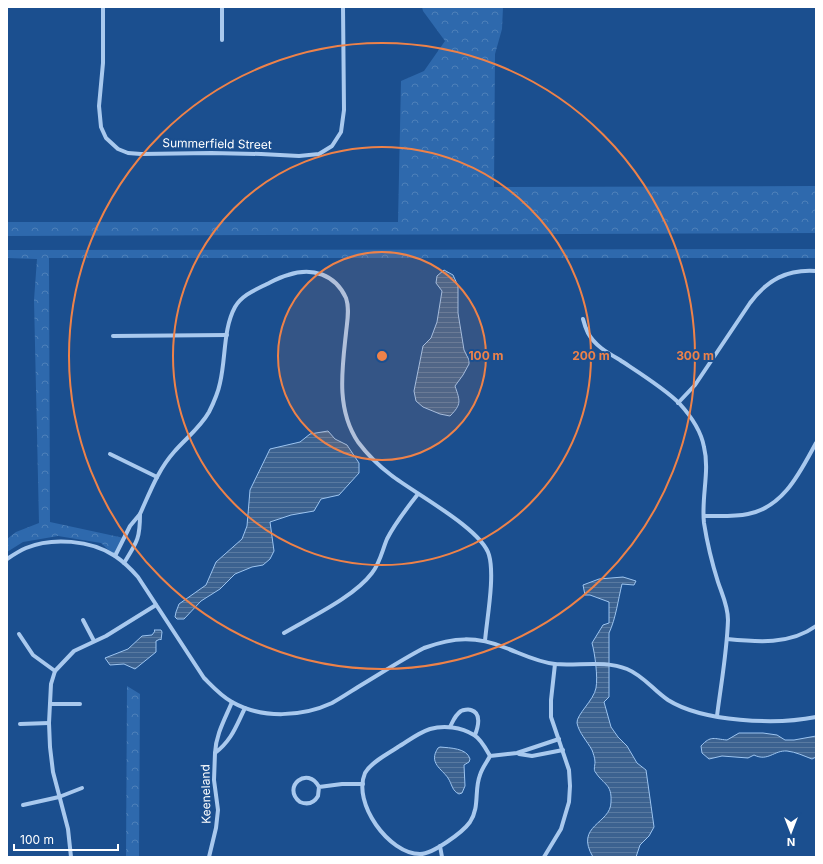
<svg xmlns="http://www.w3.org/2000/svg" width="823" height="864" viewBox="0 0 823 864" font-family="Inter,sans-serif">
<defs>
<pattern id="forest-crowns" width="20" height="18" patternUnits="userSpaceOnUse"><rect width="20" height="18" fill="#2e69ad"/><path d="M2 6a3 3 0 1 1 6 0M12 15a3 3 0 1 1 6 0" fill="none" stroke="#4d80b9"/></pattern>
<pattern id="water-rules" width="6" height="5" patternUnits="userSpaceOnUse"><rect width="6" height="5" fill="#3c6290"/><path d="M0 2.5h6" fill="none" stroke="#597aa1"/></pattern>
</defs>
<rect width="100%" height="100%" fill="#1b4f8f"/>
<g fill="url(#forest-crowns)">
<polygon points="422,7 503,7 502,29 495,54 494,187 816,186 816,233 7,236 7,222 398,222 401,81 424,71 445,41 423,11"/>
<polygon points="816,249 816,258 49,258 50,522 124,538 115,556 101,543 58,536 23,542 7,552 7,539 16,532 39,523 34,300 37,259 7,258 7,250"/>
<polygon points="127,686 140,694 139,857 126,857"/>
</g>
<g fill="url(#water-rules)" stroke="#9cc4f0">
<path d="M444,270L453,275L458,286V313L464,350L469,360V364L463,375L455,386C460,401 462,404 450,416L440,414L423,407L416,401L414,391L423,346L431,338L437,322L442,291L436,283L437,276Z"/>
<polygon points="328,431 335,439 347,445 359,463 359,473 339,495 321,499 314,511 291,515 270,522 274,551 270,559 263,565 252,567 235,574 220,589 201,601 184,619 177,619 175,617 176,612 179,604 206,585 216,562 242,539 247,526 250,490 270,449 300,442 310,434"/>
<path d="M623,577L636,581L634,585L622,584C618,600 616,618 609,633V697L604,702L611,727L618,737L627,746L637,763L646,770L654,827L649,836L640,845L636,857H593C574,825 611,824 611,802C612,784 604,785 596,773C593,770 595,766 595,762C595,758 593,753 592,750C587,741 579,733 577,723C576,715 594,700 596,688C598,677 595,654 592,643L603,625L609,623V602L590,595H585L583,585L599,579Z"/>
<polygon points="154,630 161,630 162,632 161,640 160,639 156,641 156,652 135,669 124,664 110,665 105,658 128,649 142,636 152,635 155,631"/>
<path d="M739,733H763L777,735L785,740H794L816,736V757L812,759C804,756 796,752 787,751C774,750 768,762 754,755L748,758L722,756L709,759L702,753L701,746C711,735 714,739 727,740Z"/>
<path d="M440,747C450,748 467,748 470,759L469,762L464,765L465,786L462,793L459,794C452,791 452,784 448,778C442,769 428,763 438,748Z"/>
</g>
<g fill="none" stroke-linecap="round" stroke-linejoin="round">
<g stroke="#a9c9ee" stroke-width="4">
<polyline points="103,7 103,63 99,106 101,127 106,138 118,149 128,153 141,154 211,153 261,154 299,156 319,154 332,146 341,132 344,110 343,7"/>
<polyline points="222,40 222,7"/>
<path d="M583,319C584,323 586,329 588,333C595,346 608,353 620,360C638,372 664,388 679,403C690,415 701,430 704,447C710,471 701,498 704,523C707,542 712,563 718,582C722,594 728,606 728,620C727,652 721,684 717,716"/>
<polyline points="113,336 227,335"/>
<path d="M678,403L695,385L750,303C767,280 787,269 816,271"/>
<polyline points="110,454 157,477"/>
<path d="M140,514C150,492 158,470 174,452C186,438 200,428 209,412C214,402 218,393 220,383C226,358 223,329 235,307C242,295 255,290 267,284C273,281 280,277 288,275C312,267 335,274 346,298C350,309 347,322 346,333C342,370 336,409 358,442C367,454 379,466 391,475C414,493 482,529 489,555C495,576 487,618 485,641"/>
<path d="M704,516C718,516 734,517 748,514C784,507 800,472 816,443"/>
<path d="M115,556L130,526L140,514C140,539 137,542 124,563"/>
<path d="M7,559C13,555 19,551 26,548C52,537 91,540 115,556C124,562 131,569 138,577L204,678C213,687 221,696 232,702C262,719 302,717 332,703C341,698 350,692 358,687C380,674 401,660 424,648C454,637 476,636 506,648C522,654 537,662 555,664C578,666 605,660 627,669C644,676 653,690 668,700C703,722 776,725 816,717"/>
<polyline points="83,620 94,641"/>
<path d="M284,633C311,617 354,597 372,573C380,563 382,551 387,539C395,523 407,508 418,494"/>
<polyline points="19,634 33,655 55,671"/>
<path d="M727,639C757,642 790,645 816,626"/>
<path d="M232,702C225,719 216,734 215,753C232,740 236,726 245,708"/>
<polyline points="50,704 80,704"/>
<polyline points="20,724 49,723"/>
<path d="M450,727C453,721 455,715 461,711C463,710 468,709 471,710C482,713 478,727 475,735"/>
<polyline points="519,754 532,756 563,750"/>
<path d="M490,756C487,762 482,768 480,775C474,790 480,807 470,822C463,832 433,854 420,854C389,854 352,803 365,773C371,762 388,754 398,747C408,741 418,733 430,729C444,725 461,727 474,735C481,739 486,749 490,756L517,753L559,739"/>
<path d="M319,787L318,796C314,803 308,805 300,802C281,787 308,765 319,787L342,784H363"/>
<polyline points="23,805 59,797 82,788"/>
<polyline points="440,846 442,857"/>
<polyline points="71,857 68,829 53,772 50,747 49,723 51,684 55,671 74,651 106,636 156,605"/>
<polyline points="209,857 216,828 218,810 214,780 215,753"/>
<polyline points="544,857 561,829 569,802 570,786 569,770 551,717 551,700 555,664"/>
</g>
</g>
<circle cx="382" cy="356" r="104" fill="#ee8249" fill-opacity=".12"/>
<g fill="none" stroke="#ee8249" stroke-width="2">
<circle cx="382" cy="356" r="104"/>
<circle cx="382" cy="356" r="209"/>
<circle cx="382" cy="356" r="313"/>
</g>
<g text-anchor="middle" stroke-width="4" stroke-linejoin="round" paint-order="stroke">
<g font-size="12" fill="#fff" stroke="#1b4f8f">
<text transform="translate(217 144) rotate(1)" y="4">Summerfield Street</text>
<text transform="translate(206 794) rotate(-91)" y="4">Keeneland</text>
</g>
</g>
<circle cx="382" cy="356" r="6" fill="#ee8249" stroke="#1b4f8f" stroke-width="2"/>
<g font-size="12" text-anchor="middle" font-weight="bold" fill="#ee8249" stroke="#1b4f8f" stroke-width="4" stroke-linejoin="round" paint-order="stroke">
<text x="486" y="360">100 m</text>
<text x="591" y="360">200 m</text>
<text x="695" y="360">300 m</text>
</g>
<rect width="823" height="864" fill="none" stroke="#ffffff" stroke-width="16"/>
<g transform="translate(791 832) rotate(180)" stroke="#1b4f8f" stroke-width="3" paint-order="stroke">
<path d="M0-3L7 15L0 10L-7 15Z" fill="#ffffff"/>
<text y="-6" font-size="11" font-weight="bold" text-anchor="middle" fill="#ffffff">N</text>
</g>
<path d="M14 844v6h104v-6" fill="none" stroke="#ffffff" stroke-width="2"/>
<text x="20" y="844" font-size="12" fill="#ffffff" stroke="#1b4f8f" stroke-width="3" paint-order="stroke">100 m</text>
</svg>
